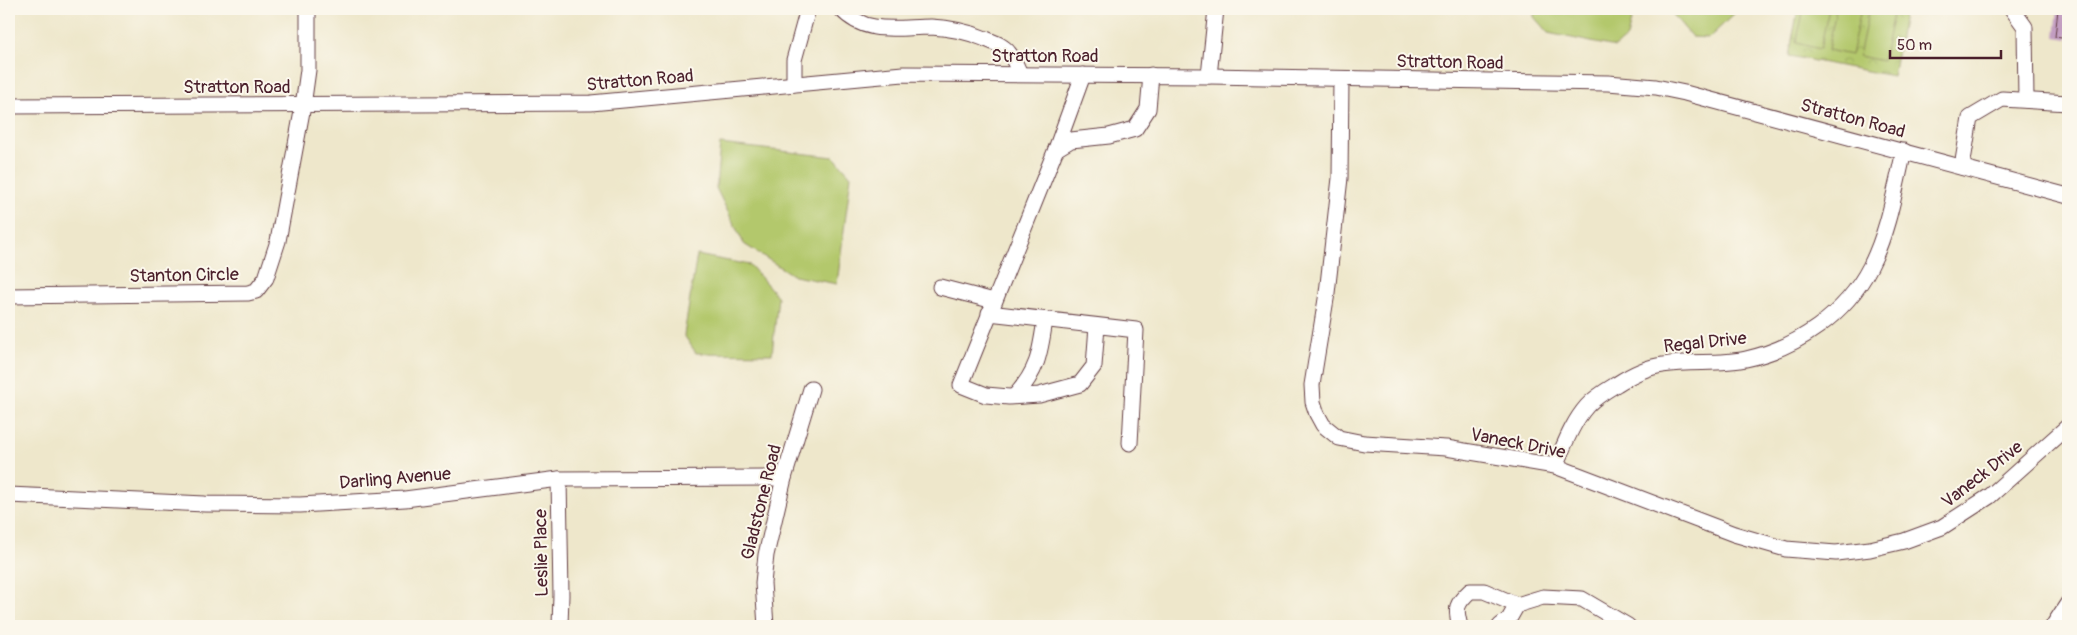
<svg xmlns="http://www.w3.org/2000/svg" width="2077" height="635" viewBox="0 0 2077 635" font-family="Pangolin,sans-serif">
<defs>
<pattern id="park-crowns" width="20" height="18" patternUnits="userSpaceOnUse" patternTransform="scale(1.25)"><rect width="20" height="18" fill="#b3c86c"/><path d="M2 6a3 3 0 1 1 6 0M12 15a3 3 0 1 1 6 0" fill="none" stroke="#9bab5e"/></pattern>
</defs>
<rect width="100%" height="100%" fill="#fbf7ec"/>
<filter id="ink" filterUnits="userSpaceOnUse"><feTurbulence type="fractalNoise" baseFrequency=".02" numOctaves="2"/><feDisplacementMap in="SourceGraphic" scale="10" xChannelSelector="R" yChannelSelector="G"/><feConvolveMatrix kernelMatrix="1 2 1 2 8 2 1 2 1" color-interpolation-filters="sRGB"/></filter>
<filter id="wash" filterUnits="userSpaceOnUse"><feTurbulence type="fractalNoise" baseFrequency=".0096" numOctaves="4" result="noise"/><feDisplacementMap in="SourceGraphic" scale="20" xChannelSelector="R" yChannelSelector="G"/><feGaussianBlur stdDeviation="1.12" result="paint"/><feColorMatrix in="noise" values="0 0 0 0 0 0 0 0 0 0 0 0 0 0 0 0 0 1.4 0 .05"/><feComposite in="paint" operator="in"/></filter>
<g filter="url(#wash)">
<rect width="100%" height="100%" fill="#eee7cb"/>
<polygon fill="url(#park-crowns)" stroke="#7e744c" points="1798,9 1905,9 1893,76 1789,56"/>
<g fill="#b3c86c" stroke="#7e744c">
<polygon points="1534,9 1634,9 1627,37 1615,47 1548,33 1534,17"/>
<polygon points="1668,9 1739,9 1709,38 1692,37"/>
<polygon points="1804,9 1829,9 1820,49 1796,43"/>
<polygon points="1836,9 1861,9 1851,55 1828,50"/>
<polygon points="1869,9 1894,9 1883,61 1859,56"/>
<polygon points="720,144 834,157 851,176 837,284 794,276 744,244 716,188"/>
<polygon points="697,255 750,265 778,297 772,354 696,353 684,335"/>
</g>
<g id="blocks">
<polygon fill="#c29dc1" points="2058,9 2068,9 2068,39 2055,37"/>
</g>
</g>
<g filter="url(#ink)">
<use href="#blocks" fill-opacity="0" stroke="#633d43" stroke-width="1"/>
<g fill="none" stroke-linecap="round" stroke-linejoin="round">
<g stroke="#633d43" stroke-width="17">
<g id="minor">
<path d="M841,9C866,36 898,27 931,27C950,28 966,31 983,38C993,42 1003,45 1009,53C1014,59 1017,67 1020,74"/>
<polyline points="2012,9 2025,27 2026,100"/>
<polyline points="1083,75 1056,149 961,385 986,395 1009,397 1039,395 1080,384 1094,366 1097,326"/>
<polyline points="1209,76 1216,9"/>
<polyline points="1341,79 1340,178 1327,293 1312,385 1313,402 1317,414 1323,425 1339,438 1364,443 1446,448 1555,466 1734,534 1786,549 1836,553 1870,549 1904,541 1942,527 1990,496 2068,426"/>
<polyline points="794,84 794,60 808,9"/>
<polyline points="9,106 591,103 903,74 1209,76 1608,83 1656,87 1685,93 2068,196"/>
<polyline points="1056,149 1071,140 1109,136 1135,129 1148,109 1151,75"/>
<polyline points="1962,167 1970,118 2002,99 2068,103"/>
<polyline points="940,287 994,301"/>
<polyline points="9,296 248,293 256,291 266,278 278,241 303,106 308,70 308,9"/>
<polyline points="989,313 1136,330 1130,443"/>
<path d="M1015,396C1038,370 1040,354 1045,320"/>
<path d="M1555,466C1564,446 1572,423 1587,406C1595,397 1607,390 1617,384C1631,375 1646,367 1663,365C1690,360 1719,365 1746,359C1797,348 1846,314 1870,267C1888,232 1895,190 1904,151"/>
<polyline points="559,479 561,595 560,626"/>
<polyline points="9,495 205,504 300,505 405,499 559,479 784,478"/>
<polyline points="766,626 763,583 766,555 784,478 811,389"/>
<path d="M1460,626C1455,608 1456,604 1470,591H1484L1517,605L1543,597L1582,599L1628,626"/>
<polyline points="1500,626 1509,619 1517,605"/>
<polyline points="2053,626 2068,603"/>
</g>
</g>
<use href="#minor" stroke="#fff" stroke-width="15"/>
</g>
</g>
<g text-anchor="middle" stroke-width="4" stroke-linejoin="round" paint-order="stroke">
<g font-size="18" fill="#4a1f2b" stroke="#fbf7ec">
<text x="1045" y="62">Stratton Road</text>
<text transform="translate(1450 62) rotate(1)" y="6">Stratton Road</text>
<text transform="translate(640 80) rotate(-5)" y="6">Stratton Road</text>
<text x="237" y="93">Stratton Road</text>
<text transform="translate(1853 118) rotate(15)" y="6">Stratton Road</text>
<text transform="translate(184 275) rotate(-1)" y="6">Stanton Circle</text>
<text transform="translate(1705 342) rotate(-6)" y="6">Regal Drive</text>
<text transform="translate(1518 443) rotate(11)" y="6">Vaneck Drive</text>
<text transform="translate(1982 474) rotate(-38)" y="6">Vaneck Drive</text>
<text transform="translate(395 478) rotate(-5)" y="6">Darling Avenue</text>
<text transform="translate(761 502) rotate(-76)" y="6">Gladstone Road</text>
<text transform="translate(541 553) rotate(-91)" y="6">Leslie Place</text>
</g>
</g>
<rect width="2077" height="635" fill="none" stroke="#fbf7ec" stroke-width="30"/>
<path d="M1890 50v8h111v-8" fill="none" stroke="#4a1f2b" stroke-width="2.5"/>
<text x="1897" y="50" font-size="15" fill="#4a1f2b" stroke="#fbf7ec" stroke-width="4" paint-order="stroke">50 m</text>
</svg>
